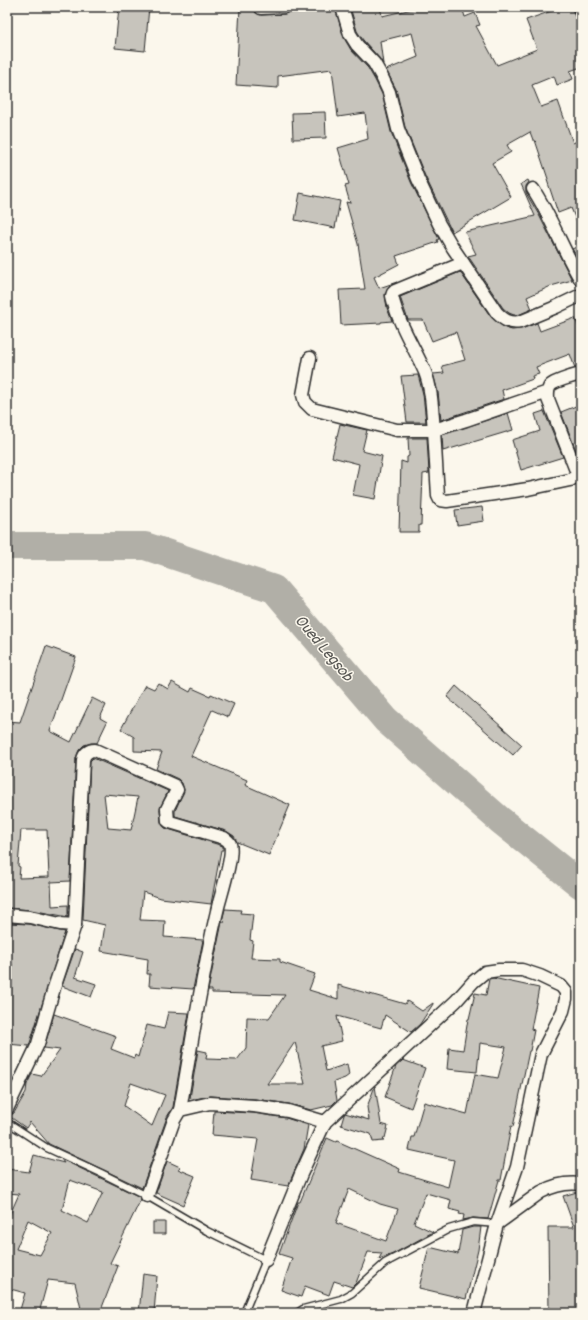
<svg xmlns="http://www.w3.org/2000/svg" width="588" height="1320" viewBox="0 0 588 1320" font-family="Pangolin,sans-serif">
<rect width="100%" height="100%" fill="#fbf7ec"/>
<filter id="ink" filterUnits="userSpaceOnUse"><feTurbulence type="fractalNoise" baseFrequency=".025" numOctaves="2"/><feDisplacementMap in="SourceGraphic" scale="8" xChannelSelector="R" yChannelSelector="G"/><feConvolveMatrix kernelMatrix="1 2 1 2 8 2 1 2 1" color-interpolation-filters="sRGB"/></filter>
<g filter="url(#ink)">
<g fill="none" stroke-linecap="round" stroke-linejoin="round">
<polyline stroke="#b1afa7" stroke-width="28" points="7,546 145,546 274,589 386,720 500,820 581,885"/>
</g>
<g fill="#c7c4bc" stroke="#2b2b2b" fill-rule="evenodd">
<polygon points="119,7 149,7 145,51 115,48"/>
<polygon points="240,7 254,7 255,12 261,15 285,14 290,11 291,7 335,7 344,38 351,50 368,68 375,80 382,94 391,132 411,182 439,239 437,240 438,242 396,256 399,264 374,277 379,288 397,282 390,286 385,294 387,308 392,321 381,322 381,323 341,325 339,290 365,289 358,244 346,202 350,203 345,186 349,185 338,148 368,139 365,113 338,117 332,69 278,76 278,88 236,85"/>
<polygon points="350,7 380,7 382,16 421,7 462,7 465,17 475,13 480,25 476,26 497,65 537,49 526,20 563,7 572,7 576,18 581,20 581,67 570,71 573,79 557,85 554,76 532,85 541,107 558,101 573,143 581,139 581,232 571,208 558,213 547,180 548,179 535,140 533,140 530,132 507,145 511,152 492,163 511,197 452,232 425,176 405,127 396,89 386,70 418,57 412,33 380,41 383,64 379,58 363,40 357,31"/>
<polygon points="325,112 326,138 293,139 292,113"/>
<polygon points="528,180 529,182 526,186 526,193 539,215 572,280 551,286 527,297 532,309 518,315 514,315 509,313 503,308 468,256 476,254 465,232 535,216 521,184"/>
<polygon points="300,193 340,201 335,228 295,220"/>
<polygon points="581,245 581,265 572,249"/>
<polygon points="460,272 491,317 505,328 512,330 521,329 537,323 540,331 575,318 581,333 581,367 575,368 570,354 536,367 539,374 532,376 533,379 502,390 504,399 441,420 438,392 433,374 444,373 442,366 465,360 456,332 432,341 423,320 408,320 400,297"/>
<polygon points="418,375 423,394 426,422 407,422 401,376"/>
<polygon points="581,404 581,451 577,453 561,412"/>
<polygon points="544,411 563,457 521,470 512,440 540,431 535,414"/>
<polygon points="508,413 513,430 443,451 442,435"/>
<polygon points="340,424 367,430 362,451 382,456 375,499 353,495 359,464 332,457"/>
<polygon points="408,438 427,438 429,473 423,474 421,525 419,525 419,532 399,532 401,461 407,463 407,457 409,456"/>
<polygon points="482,507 484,521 457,525 455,510"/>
<path d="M46,646L76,657L50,731L71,742L92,698L106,705L100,718L107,722L97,743H91L84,745L79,750L76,758L70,881L51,882L52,906L68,905V917L31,910L7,908V721L20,722ZM21,830H47L49,877L19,878L20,867L18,866Z"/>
<polygon points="172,682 190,692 192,688 210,696 211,694 234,704 228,717 212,710 191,756 247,780 245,785 290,805 269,855 237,842 234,836 226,831 175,816 175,811 184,790 182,783 178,779 156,769 162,752 134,751 134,737 121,729 145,685 154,689 158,683 168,689"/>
<polygon points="456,686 522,745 513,755 447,697"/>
<path d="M93,758L168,791L160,809L161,822L165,828L223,846V850H221L211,904L161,898L143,892L140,920L165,921L164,937L203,940L193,989L149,986L150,974H147L148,959L101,951L105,925L83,920L90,761ZM104,794L138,797L131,830L108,828Z"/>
<path d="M225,909L241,910L240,913L253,914L250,940L253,941L251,958L280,959V962L315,974L309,990L338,999V985L405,1004L407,1001L422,1011L433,1003V1004L420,1024L411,1032L385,1015L381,1028L337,1016L342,1041L321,1046L326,1071L347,1064L349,1075L345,1078L334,1082L337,1100L332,1105L311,1110L289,1104L255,1099L211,1096L195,1099L190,1098L198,1050L207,1052L206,1059L237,1060L246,1048L247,1017L269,1018L285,995L212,993V990H208L222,922H225L222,921ZM295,1042L305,1084H267Z"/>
<polygon points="7,923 29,924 65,932 29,1046 7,1044 7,996 8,996 12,964 7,963"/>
<polygon points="75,949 83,952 75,977 96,984 91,997 62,986"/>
<path d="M493,978L539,988L531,1029L534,1030L530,1051H529L513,1127L511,1126L501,1180H499L488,1219L473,1218L463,1220L464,1215L459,1214L460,1212L449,1209L451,1200L426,1193L414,1223L433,1232L393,1254L379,1259L382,1253L368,1252L356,1283L352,1287L334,1281L329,1295L305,1286L301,1297L281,1290L292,1258L279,1254L298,1202H300L327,1138L336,1142L337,1141L400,1169L399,1172L448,1187L454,1160L409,1150L412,1137H414L424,1102L467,1114L475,1074L498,1078L506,1047L480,1043L477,1072L447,1069L449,1048L463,1050L468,1019H469L475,993L486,995L489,979ZM349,1189L380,1204L398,1209L386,1241L336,1223Z"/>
<path d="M168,1012L189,1013L173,1107L167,1117L142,1188L49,1144L30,1122L26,1128L9,1116L14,1113L26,1092L27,1084L32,1074L41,1076L60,1050L44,1048L54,1014L116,1036L111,1049L134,1058L135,1055L138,1057L147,1025L164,1029ZM131,1083L165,1095L152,1126L124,1106Z"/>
<polygon points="403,1060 425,1068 411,1108 385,1097 396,1066"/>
<polygon points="375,1086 381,1124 388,1126 385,1138 383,1138 384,1141 373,1142 371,1134 341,1125 344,1115 345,1113 369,1120 367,1107"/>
<polygon points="214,1111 253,1113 286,1118 308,1125 304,1149 288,1186 251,1180 258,1139 212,1135"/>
<path d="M34,1155L64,1163L61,1159L140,1197L141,1199L110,1263L118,1266L101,1310L92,1313H82L75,1283L48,1280L39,1313H19L25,1293L7,1288V1221L19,1194L7,1193V1169L29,1172ZM70,1180L103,1192L88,1223L62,1210ZM28,1220L52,1233L40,1255L16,1249Z"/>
<polygon points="167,1161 180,1167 178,1169 195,1176 183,1205 156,1193"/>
<polygon points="577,1192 581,1205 581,1313 549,1313 548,1227 574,1227 563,1196"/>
<rect x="153" y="1222" width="12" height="12"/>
<polygon points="473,1227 481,1227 478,1250 466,1299 419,1288 429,1247 458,1254 462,1230"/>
<polygon points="143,1274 157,1276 154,1313 139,1313"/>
</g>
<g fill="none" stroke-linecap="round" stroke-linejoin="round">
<g stroke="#2b2b2b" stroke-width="9">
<g id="lane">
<polyline points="7,1122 47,1148 101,1173 147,1196 207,1231 266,1260 244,1313"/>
<polyline points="297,1313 303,1309 341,1299 352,1293 385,1263 449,1229 473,1222 497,1224"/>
</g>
</g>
<g stroke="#2b2b2b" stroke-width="15">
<g id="street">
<path d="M342,7L350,34L357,45L374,63L382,77L389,92L398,129L418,179L439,224L453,248L497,313C504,320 510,324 520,322L556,307L581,295"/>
<polyline points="579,7 581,13"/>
<polyline points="261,8 284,7"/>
<path d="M533,189C552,218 563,251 581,280"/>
<path d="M310,358L303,395L305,402L312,409L397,430H434C432,410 432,390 425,372C414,347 398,323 392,296L393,293L395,291L463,263"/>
<path d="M548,392L466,420L434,430L438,496L440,500L447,501L528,489L570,480L575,477L577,473L548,399C548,395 547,390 550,386C554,381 574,376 581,374"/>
<polyline points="7,915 30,917 60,924 75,925 54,988 38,1044 7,1109"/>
<path d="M75,925L83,760C84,754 88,750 95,750L175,786L177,790L167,809L168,821L170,822L224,838C227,840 229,841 230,844C234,854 221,895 218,907C202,973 192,1042 180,1110"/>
<polyline points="147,1196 174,1120 180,1110 210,1103 254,1106 288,1111 325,1122"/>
<polyline points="266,1260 301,1174 325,1122 456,1001 473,982 485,972 499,970 522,970 540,976 561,986 566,992 566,999 563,1011 541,1054 517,1167 497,1224"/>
<path d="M474,1313L497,1224L541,1192C554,1185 566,1182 581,1184"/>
</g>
</g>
<use href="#lane" stroke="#fbf7ec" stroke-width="6"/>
<use href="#street" stroke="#fbf7ec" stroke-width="12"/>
</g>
</g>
<g text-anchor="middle" stroke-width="3" stroke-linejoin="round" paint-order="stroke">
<g font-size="15" font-style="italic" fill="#5a5956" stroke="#fbf7ec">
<text transform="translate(324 648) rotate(50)" y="5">Oued Legsob</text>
</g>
</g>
<rect width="588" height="1320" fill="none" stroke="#fbf7ec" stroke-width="24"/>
<rect x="12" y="12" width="564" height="1296" fill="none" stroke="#2b2b2b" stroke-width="1.5" filter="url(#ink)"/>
</svg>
